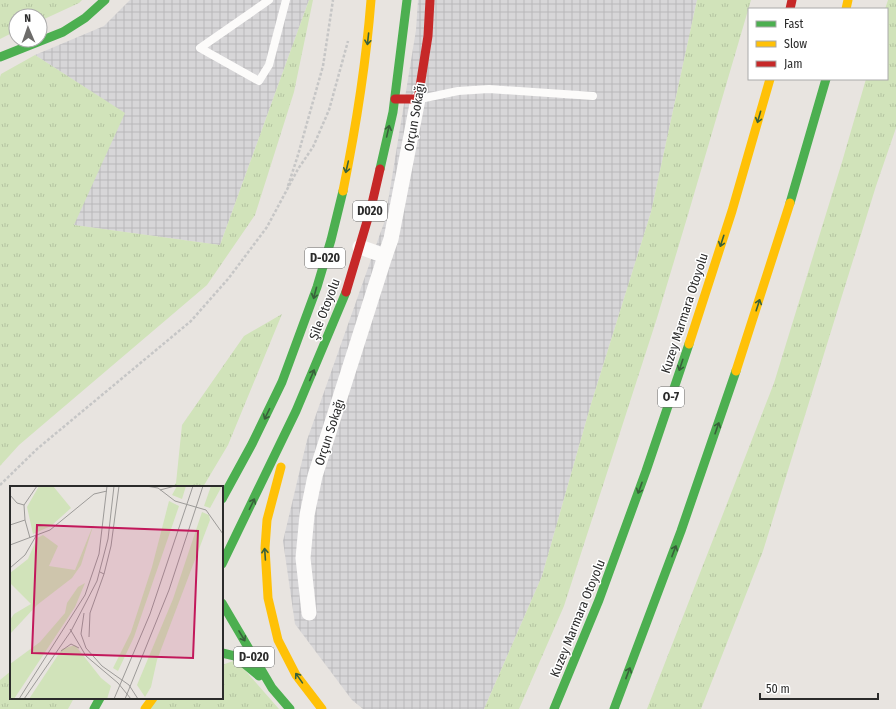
<svg xmlns="http://www.w3.org/2000/svg" width="896" height="709" viewBox="0 0 896 709" font-family="'Fira Sans Condensed',sans-serif">
<defs>
<pattern id="industrial-grid" width="8" height="8" patternUnits="userSpaceOnUse"><rect width="8" height="8" fill="#d7d6d8"/><path d="M0 4h8M4 0v8" fill="none" stroke="#b9b8ba"/></pattern>
<pattern id="grass-tufts" width="24" height="20" patternUnits="userSpaceOnUse"><rect width="24" height="20" fill="#d1e3ba"/><path d="M3 7l-1-3M5 7V3M7 7l1-3M15 17l-1-3M17 17v-4M19 17l1-3" fill="none" stroke="#b4c3a0"/></pattern>
</defs>
<rect width="100%" height="100%" fill="#e8e4e0"/>
<g fill="url(#industrial-grid)">
<polygon points="130,0 309,0 220,245 73,225 124,113 35,55 104,26"/>
<polygon points="418,0 697,0 651,212 591,404 542,576 484,709 363,709 352,700 295,624 283,541 307,440 385,220 416,30"/>
</g>
<g fill="url(#grass-tufts)">
<polygon points="0,0 82,0 79,3 40,21 40,16 16,16 16,31 0,39"/>
<polygon points="309,0 313,0 294,92 255,215 207,285 19,445 0,466 0,77 1,74 35,55 125,113 74,225 220,245"/>
<polygon points="697,0 751,0 687,218 657,318 564,606 519,709 484,709 542,576 591,404 651,212"/>
<polygon points="888,0 896,0 896,128 876,186 763,551 701,709 647,709 774,383 842,162 866,79 887,79 887,9 885,9"/>
<polygon points="282,314 228,445 203,487 173,487 176,483 182,425 244,336"/>
<polygon points="236,660 279,709 148,709 154,698 222,698 222,665"/>
<polygon points="11,671 11,698 74,698 68,709 0,709 0,680"/>
</g>
<g fill="none" stroke-linecap="round" stroke-linejoin="round">
<g stroke="#c6c6c6" stroke-width="2.5" stroke-dasharray="3 2" stroke-linecap="butt">
<polyline points="288,186 298,155 323,66 333,0"/>
<polyline points="0,485 37,449 191,321 228,279 267,227 298,169 313,147 329,110 348,41"/>
</g>
<g stroke="#fcfbfa" stroke-width="8">
<polyline points="269,0 200,48 259,81 269,65 286,0"/>
<polyline points="420,99 458,91 489,89 593,96"/>
</g>
<g stroke="#fcfbfa" stroke-width="15">
<polyline points="360,247 385,256 391,239 418,99"/>
<polyline points="309,613 303,558 307,515 315,476 385,256"/>
</g>
<g stroke="#4caf50" stroke-width="9">
<polyline points="0,57 63,32 85,18 105,0"/>
<polyline points="380,169 393,112 407,0"/>
<polyline points="790,203 826,79"/>
<polyline points="222,499 252,444 282,382 317,287 331,240 343,191"/>
<polyline points="222,564 296,411 346,292"/>
<polyline points="222,603 272,688 290,709"/>
<polyline points="222,653 235,656 259,676"/>
<polyline points="94,709 100,698"/>
<polyline points="554,709 599,600 646,471 689,344"/>
<polyline points="614,709 681,531 736,371"/>
</g>
<g stroke="#ffc107" stroke-width="9">
<polyline points="846,9 848,0"/>
<path d="M343,191C356,127 366,64 371,0"/>
<polyline points="689,344 732,211 770,79"/>
<polyline points="736,371 790,203"/>
<polyline points="281,467 267,520 265,548 268,598 278,640 296,675 322,709"/>
<polyline points="145,709 153,698"/>
</g>
<g stroke="#c62828" stroke-width="9">
<polyline points="790,9 792,0"/>
<polyline points="395,99 418,99 428,36 430,0"/>
<polyline points="346,292 371,208 380,169"/>
</g>
</g>
<defs><path id="oneway-shaft" d="M-6 0H5M1.5-3L5.5 0L1.5 3" fill="none" stroke-width="1.6" stroke-linecap="round" stroke-linejoin="round"/></defs>
<g stroke="#38603a">
<use href="#oneway-shaft" transform="translate(368 39) rotate(96)"/>
<use href="#oneway-shaft" transform="translate(759 117) rotate(106)"/>
<use href="#oneway-shaft" transform="translate(388 131) rotate(-77)"/>
<use href="#oneway-shaft" transform="translate(347 167) rotate(103)"/>
<use href="#oneway-shaft" transform="translate(722 241) rotate(108)"/>
<use href="#oneway-shaft" transform="translate(315 293) rotate(105)"/>
<use href="#oneway-shaft" transform="translate(758 305) rotate(-72)"/>
<use href="#oneway-shaft" transform="translate(681 365) rotate(108)"/>
<use href="#oneway-shaft" transform="translate(312 375) rotate(-67)"/>
<use href="#oneway-shaft" transform="translate(267 414) rotate(116)"/>
<use href="#oneway-shaft" transform="translate(717 428) rotate(-71)"/>
<use href="#oneway-shaft" transform="translate(640 488) rotate(110)"/>
<use href="#oneway-shaft" transform="translate(252 504) rotate(-64)"/>
<use href="#oneway-shaft" transform="translate(674 551) rotate(-69)"/>
<use href="#oneway-shaft" transform="translate(265 554) rotate(-94)"/>
<use href="#oneway-shaft" transform="translate(242 636) rotate(59)"/>
<use href="#oneway-shaft" transform="translate(628 673) rotate(-69)"/>
<use href="#oneway-shaft" transform="translate(299 678) rotate(-125)"/>
</g>
<g text-anchor="middle" stroke-width="3" stroke-linejoin="round" paint-order="stroke">
<g fill="#fff" stroke="#6b6b6b" stroke-width="1">
<rect x="353" y="201" width="34" height="20" rx="3"/>
<rect x="305" y="248" width="40" height="20" rx="3"/>
<rect x="658" y="387" width="26" height="20" rx="3"/>
<rect x="234" y="647" width="40" height="20" rx="3"/>
</g>
<g font-size="12" font-weight="bold" fill="#2b2b2b">
<text x="370" y="215">D020</text>
<text x="325" y="262">D-020</text>
<text x="671" y="401">O-7</text>
<text x="254" y="661">D-020</text>
</g>
<g font-size="13" fill="#2b2b2b" stroke="#fff">
<text transform="translate(414 117) rotate(-80)" y="5">Orçun Sokağı</text>
<text transform="translate(324 309) rotate(-69)" y="5">Şile Otoyolu</text>
<text transform="translate(684 313) rotate(-72)" y="5">Kuzey Marmara Otoyolu</text>
<text transform="translate(329 432) rotate(-72)" y="5">Orçun Sokağı</text>
<text transform="translate(577 618) rotate(-68)" y="5">Kuzey Marmara Otoyolu</text>
</g>
</g>
<g transform="translate(10 486)">
<rect width="213" height="213" fill="#e8e4e0"/>
<path d="M29,0H43L61,22L41,40L23,48L17,21ZM167,0H176L172,13L162,9ZM201,0H212L200,22L194,20ZM159,15L169,20L124,151L108,185L103,182L121,146L142,81ZM192,26L199,29L200,34L147,174L141,201L135,211L127,199L163,113ZM84,37L71,79L62,92L27,119L0,148V134L4,128L21,118L0,97V87L18,73L27,52L33,49L48,60L39,80L65,84ZM75,97L65,121L4,213H0V178L30,156L55,127L57,117L68,101ZM65,159L91,192L101,200L97,213H19L52,163Z" fill="#d1e3ba"/>
<path fill="none" stroke="#9c9a98" stroke-width="1" d="M136,0L148,2L165,15L196,24L213,48M150,4L165,0M0,9L7,17L14,19M0,39L15,34M20,52L15,34L14,19L27,0M0,59L40,44L84,8L97,5M0,82L15,69L26,50M90,86L94,88L101,60L109,0M74,127L71,148L76,162L92,180L119,199L128,213M60,143L76,170L108,197L121,213M79,151L80,127L94,88M51,165L61,158L69,162M9,213L75,109L89,68L97,0M14,213L61,145L87,95L98,53L104,0M104,213L140,128L183,0M115,213L159,104L193,0"/>
<path fill="#c2185b" fill-opacity="0.15" stroke="#c2185b" stroke-width="2" d="M27,39L188,45L183,172L22,167Z"/>
<rect width="213" height="213" fill="none" stroke="#2b2b2b" stroke-width="2"/>
</g>
<rect x="748" y="8" width="140" height="72" fill="#ffffff" stroke="#aaaaaa"/>
<rect x="756" y="21" width="20" height="6" fill="#4caf50" stroke="#aaaaaa"/>
<text x="784" y="28" font-size="12" fill="#2b2b2b">Fast</text>
<rect x="756" y="41" width="20" height="6" fill="#ffc107" stroke="#aaaaaa"/>
<text x="784" y="48" font-size="12" fill="#2b2b2b">Slow</text>
<rect x="756" y="61" width="20" height="6" fill="#c62828" stroke="#aaaaaa"/>
<text x="784" y="68" font-size="12" fill="#2b2b2b">Jam</text>
<g transform="translate(28 28) rotate(358)"><circle r="19" fill="#ffffff" stroke="#aaaaaa"/>
<path d="M0-3L7 15L0 10L-7 15Z" fill="#6d6c6a"/>
<text y="-6" font-size="11" font-weight="bold" text-anchor="middle" fill="#2b2b2b">N</text>
</g>
<path d="M760 693v6h118v-6" fill="none" stroke="#2b2b2b" stroke-width="2"/>
<text x="766" y="693" font-size="12" fill="#2b2b2b" stroke="#ffffff" stroke-width="3" paint-order="stroke">50 m</text>
</svg>
